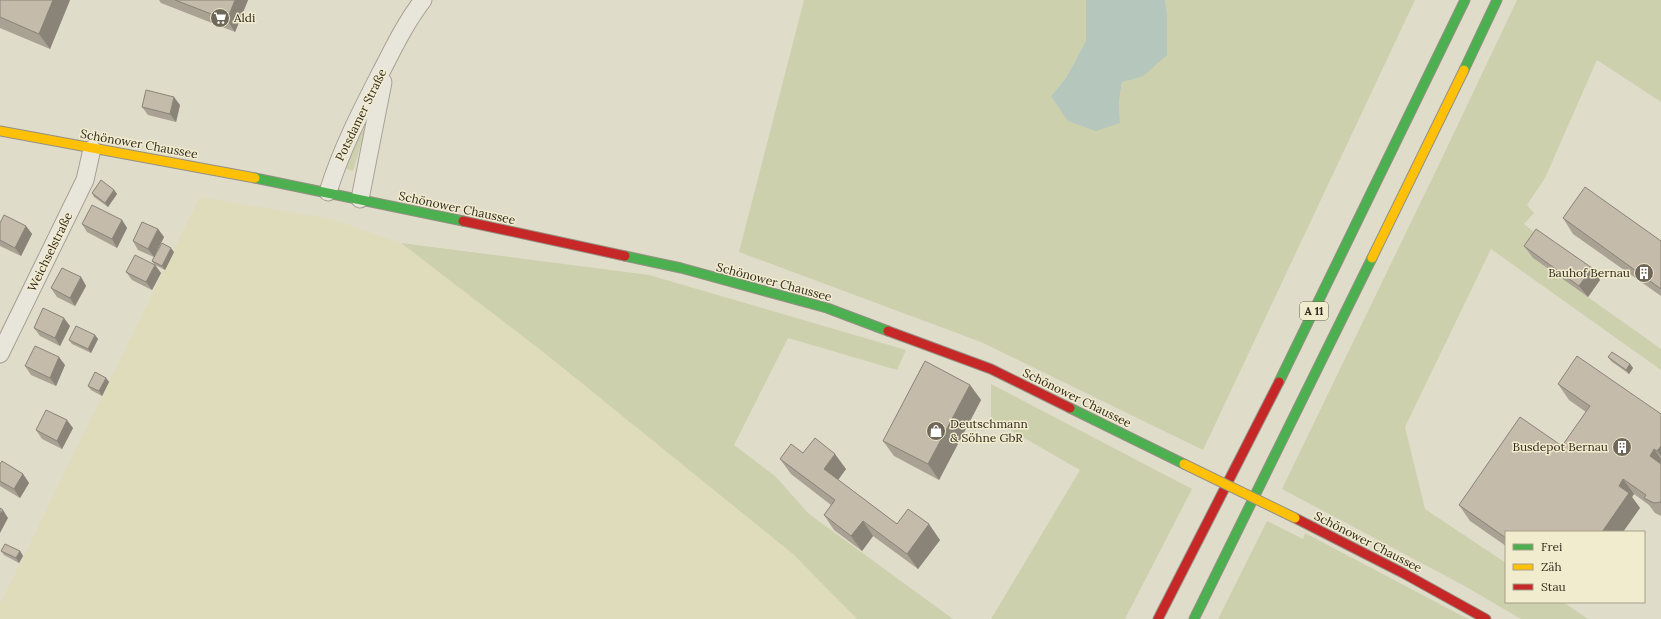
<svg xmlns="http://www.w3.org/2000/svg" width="1661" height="619" viewBox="0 0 1661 619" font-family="Lora,serif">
<rect width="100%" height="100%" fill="#e0dcca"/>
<polygon fill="#dfdcbb" points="200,197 331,219 401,243 547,355 793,554 857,619 0,619 0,604"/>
<g fill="#ccd0ad">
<polygon points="804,0 1086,0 1086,41 1066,78 1051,96 1120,123 1119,102 1122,82 1142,77 1167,15 1165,0 1415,0 1203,450 981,342 739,252"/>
<polygon points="1517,0 1661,0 1661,102 1597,60 1545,178 1527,205 1534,213 1524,224 1545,241 1533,258 1661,349 1661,370 1491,249 1405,427 1425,509 1506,563 1506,602 1563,602 1588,619 1521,619 1461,584 1282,489 1443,156"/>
<polygon points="363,129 365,131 353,171 343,168 347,157"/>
<polygon points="401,243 649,275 906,350 897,370 788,338 734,445 776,477 809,514 953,619 857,619 793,554 547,355"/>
<polygon points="991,384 1192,489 1125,619 991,619 1080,470 991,419"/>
<polygon points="1267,521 1303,539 1305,533 1468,619 1218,619"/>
</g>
<polygon fill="#b5c6bd" points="1086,0 1165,0 1167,15 1167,55 1142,77 1122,82 1119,102 1120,123 1096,131 1068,121 1051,96 1066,78 1086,41"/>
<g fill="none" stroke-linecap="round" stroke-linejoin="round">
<g stroke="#a5a093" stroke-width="19">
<g id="street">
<path d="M328,192C341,150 361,111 381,72C394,47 406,22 423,0"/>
<polyline points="360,199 383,82"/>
<polyline points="0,354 85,180 92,149"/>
</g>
</g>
<g stroke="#949083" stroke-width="11">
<g id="fast">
<polyline points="1464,70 1497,0"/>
<polyline points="255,178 463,221"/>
<polyline points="625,256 681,268 827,308 888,331"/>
<polyline points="1279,382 1465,0"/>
<polyline points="1070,408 1184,464"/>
<polyline points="1194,619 1372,258"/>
</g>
</g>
<g stroke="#949083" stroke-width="11">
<g id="slow">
<polyline points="0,131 255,178"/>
<polyline points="1372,258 1464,70"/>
</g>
</g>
<g stroke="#949083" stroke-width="11">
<g id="jam">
<polyline points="463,221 625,256"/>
<polyline points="888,331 991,369 1070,408"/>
<polyline points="1295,518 1403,573 1486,619"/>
<polyline points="1158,619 1279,382"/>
</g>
</g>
<use href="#street" stroke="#e8e6db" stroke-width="17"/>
<use href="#fast" stroke="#4caf50" stroke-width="9"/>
<use href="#slow" stroke="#ffc107" stroke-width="9"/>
<use href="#jam" stroke="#c62828" stroke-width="9"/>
<g stroke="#949083" stroke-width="11" stroke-linecap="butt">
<polyline id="slow-bridge" points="1184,464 1295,518"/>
</g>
<use href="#slow-bridge" stroke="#ffc107" stroke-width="9"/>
</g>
<g fill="#a9a193">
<polygon points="0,0 70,0 50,49 0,28"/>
<polygon points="159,0 248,0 235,32 161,3"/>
<polygon points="180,105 176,122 148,115 142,107"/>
<polygon points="114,190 117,194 108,207 94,197 92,193"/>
<polygon points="1563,218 1661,241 1661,296 1573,234"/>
<polygon points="122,220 127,228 117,248 87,232 82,224"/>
<polygon points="0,223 26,226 32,234 21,256 0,246"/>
<polygon points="158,229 164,237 155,255 174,252 165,270 155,265 161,273 152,290 132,280 126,272 154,264 152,261 154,257 138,250 133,241"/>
<polygon points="1524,246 1592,268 1600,280 1588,297 1533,258"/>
<polygon points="81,277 86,286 75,306 57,297 51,288"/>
<polygon points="70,326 60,346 40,336 34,328"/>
<polygon points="95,335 98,339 91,353 72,344 69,340"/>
<polygon points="1608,357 1630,364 1633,368 1629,374 1611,361"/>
<polygon points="65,365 56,386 31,375 25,366"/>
<polygon points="106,378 109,382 102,396 91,390 88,386"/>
<polygon points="1558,384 1661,414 1661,516 1655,513 1649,505 1634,494 1632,497 1640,508 1506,532 1506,546 1470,521 1459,505 1562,446 1586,412 1569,400"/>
<polygon points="970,385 981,400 939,480 894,456 883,441"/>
<polygon points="73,428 62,449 42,439 36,430"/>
<polygon points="803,453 846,469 838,480 897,524 940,540 918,569 873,536 862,551 834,530 824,515 831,505 791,474 780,459"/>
<polygon points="0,464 23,474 29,483 20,498 0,486"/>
<polygon points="1,551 20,551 23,556 19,563 4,555"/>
</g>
<g fill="#898378">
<polygon points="53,0 70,0 50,49 39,34"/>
<polygon points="235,0 248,0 235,32 227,20"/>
<polygon points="174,97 180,105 176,122 170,114"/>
<polygon points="114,190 117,194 108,207 105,203"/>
<polygon points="122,220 127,228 117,248 112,239"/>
<polygon points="26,226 32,234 21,256 15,248"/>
<polygon points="158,229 164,237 154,257 148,249"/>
<polygon points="171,248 174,252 165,270 162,266"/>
<polygon points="155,265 161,273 152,290 146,282"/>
<polygon points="1592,268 1600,280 1588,297 1579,286"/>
<polygon points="81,277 86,286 75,306 70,298"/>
<polygon points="64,318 70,326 60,346 55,338"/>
<polygon points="95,335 98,339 91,353 88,349"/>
<polygon points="59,357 65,365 56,386 50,378"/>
<polygon points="1630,364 1633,368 1629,374 1626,370"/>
<polygon points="106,378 109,382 102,396 99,391"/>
<polygon points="970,385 981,400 939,480 928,464"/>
<polygon points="67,420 73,428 62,449 57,441"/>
<polygon points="1661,446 1661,456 1657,451"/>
<polygon points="1654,449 1661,459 1661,470 1650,456"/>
<polygon points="835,454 846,469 835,484 824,469"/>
<polygon points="23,474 29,483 20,498 14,489"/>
<polygon points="1623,479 1634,494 1632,497 1640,508 1623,532 1602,532 1619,486"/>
<polygon points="3,510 8,518 0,533 0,514"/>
<polygon points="863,521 873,536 862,551 851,536"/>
<polygon points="929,524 940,540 918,569 907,554"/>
<polygon points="20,551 23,556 19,563 16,558"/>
</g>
<g fill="#c4bbab" stroke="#898378">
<polygon points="0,0 53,0 39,34 0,17"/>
<polygon points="175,0 235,0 227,20"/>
<polygon points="146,90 174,97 170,114 142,107"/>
<polygon points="101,180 114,190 105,203 92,193"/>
<polygon points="1585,187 1661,241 1661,289 1563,218"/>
<polygon points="92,205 122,220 112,239 82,224"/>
<polygon points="4,215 26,226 15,248 0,240 0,223"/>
<polygon points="142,222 158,229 148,249 133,241"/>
<polygon points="1536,229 1592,268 1579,286 1524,246"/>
<polygon points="162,243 171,248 162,266 152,261"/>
<polygon points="135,255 155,265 146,282 126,272"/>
<polygon points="62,268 81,277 70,298 51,288"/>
<polygon points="43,308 64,318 55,338 34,328"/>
<polygon points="76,326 95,335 88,349 69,340"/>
<polygon points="35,346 59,357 50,378 25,366"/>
<polygon points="1612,352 1630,364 1626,370 1608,357"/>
<polygon points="1577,356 1661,414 1661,446 1657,451 1654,449 1650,456 1661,464 1661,502 1654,503 1644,498 1646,495 1623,479 1619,486 1629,493 1602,532 1506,532 1506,538 1459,505 1520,417 1562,446 1590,406 1558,384"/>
<polygon points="925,361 970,385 928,464 883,441"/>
<polygon points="95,372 106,378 99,391 88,386"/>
<polygon points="46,410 67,420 57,441 36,430"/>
<polygon points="815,438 835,454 824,469 897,524 908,509 929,524 907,554 863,521 851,536 824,515 835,500 780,459 791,444 803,453"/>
<polygon points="2,461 23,474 14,489 0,481 0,464"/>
<polygon points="0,508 3,510 0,514"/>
<polygon points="5,544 20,551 16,558 1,551"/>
</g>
<defs>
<g id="supermarket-disc" transform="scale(1)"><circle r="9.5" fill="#6f685a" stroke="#f2eccf"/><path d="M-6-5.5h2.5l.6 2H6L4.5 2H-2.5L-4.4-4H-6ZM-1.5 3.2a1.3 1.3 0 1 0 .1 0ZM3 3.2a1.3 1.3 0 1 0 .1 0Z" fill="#fff"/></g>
<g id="building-disc" transform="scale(1)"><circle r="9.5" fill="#6f685a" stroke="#f2eccf"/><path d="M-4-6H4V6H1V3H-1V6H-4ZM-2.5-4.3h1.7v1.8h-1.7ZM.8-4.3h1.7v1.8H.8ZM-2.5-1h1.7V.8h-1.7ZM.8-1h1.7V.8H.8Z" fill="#fff"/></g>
<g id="shop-disc" transform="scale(1)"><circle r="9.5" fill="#6f685a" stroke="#f2eccf"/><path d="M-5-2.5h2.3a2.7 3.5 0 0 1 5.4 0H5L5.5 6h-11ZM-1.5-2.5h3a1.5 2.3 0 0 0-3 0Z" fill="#fff"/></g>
</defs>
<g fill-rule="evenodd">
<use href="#supermarket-disc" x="220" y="18"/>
<use href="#building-disc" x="1644" y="273"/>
<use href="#shop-disc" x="936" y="431"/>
<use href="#building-disc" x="1622" y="447"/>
</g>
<g text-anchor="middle" stroke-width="3" stroke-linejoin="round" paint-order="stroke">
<rect fill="#f2eccf" stroke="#6c6452" stroke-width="1" x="1300" y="302" width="28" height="18" rx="3"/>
<g font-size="11" font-weight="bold" fill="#32291d">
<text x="1314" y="315">A 11</text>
</g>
<g font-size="12" fill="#32291d" stroke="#f2eccf" text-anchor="start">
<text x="234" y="22">Aldi</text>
<text x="1630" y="277" text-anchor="end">Bauhof Bernau</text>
<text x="950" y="428">Deutschmann<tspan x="950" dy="14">&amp; Söhne GbR</tspan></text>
<text x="1608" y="451" text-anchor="end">Busdepot Bernau</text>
</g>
<g font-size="12" fill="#32291d" stroke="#f2eccf">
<text transform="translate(361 115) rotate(-64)" y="4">Potsdamer Straße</text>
<text transform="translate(139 144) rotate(10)" y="4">Schönower Chaussee</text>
<text transform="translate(457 208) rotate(12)" y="4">Schönower Chaussee</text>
<text transform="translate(50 252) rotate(-64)" y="4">Weichselstraße</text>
<text transform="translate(774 282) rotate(15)" y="4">Schönower Chaussee</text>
<text transform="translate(1077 398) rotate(26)" y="4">Schönower Chaussee</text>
<text transform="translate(1368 542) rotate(27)" y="4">Schönower Chaussee</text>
</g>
</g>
<rect x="1505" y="531" width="140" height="72" fill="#f2eccf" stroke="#a59e88"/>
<rect x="1513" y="544" width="20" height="6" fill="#4caf50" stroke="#a59e88"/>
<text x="1541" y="551" font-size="12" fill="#32291d">Frei</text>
<rect x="1513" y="564" width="20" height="6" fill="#ffc107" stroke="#a59e88"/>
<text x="1541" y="571" font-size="12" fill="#32291d">Zäh</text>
<rect x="1513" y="584" width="20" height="6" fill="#c62828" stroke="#a59e88"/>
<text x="1541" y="591" font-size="12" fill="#32291d">Stau</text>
</svg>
